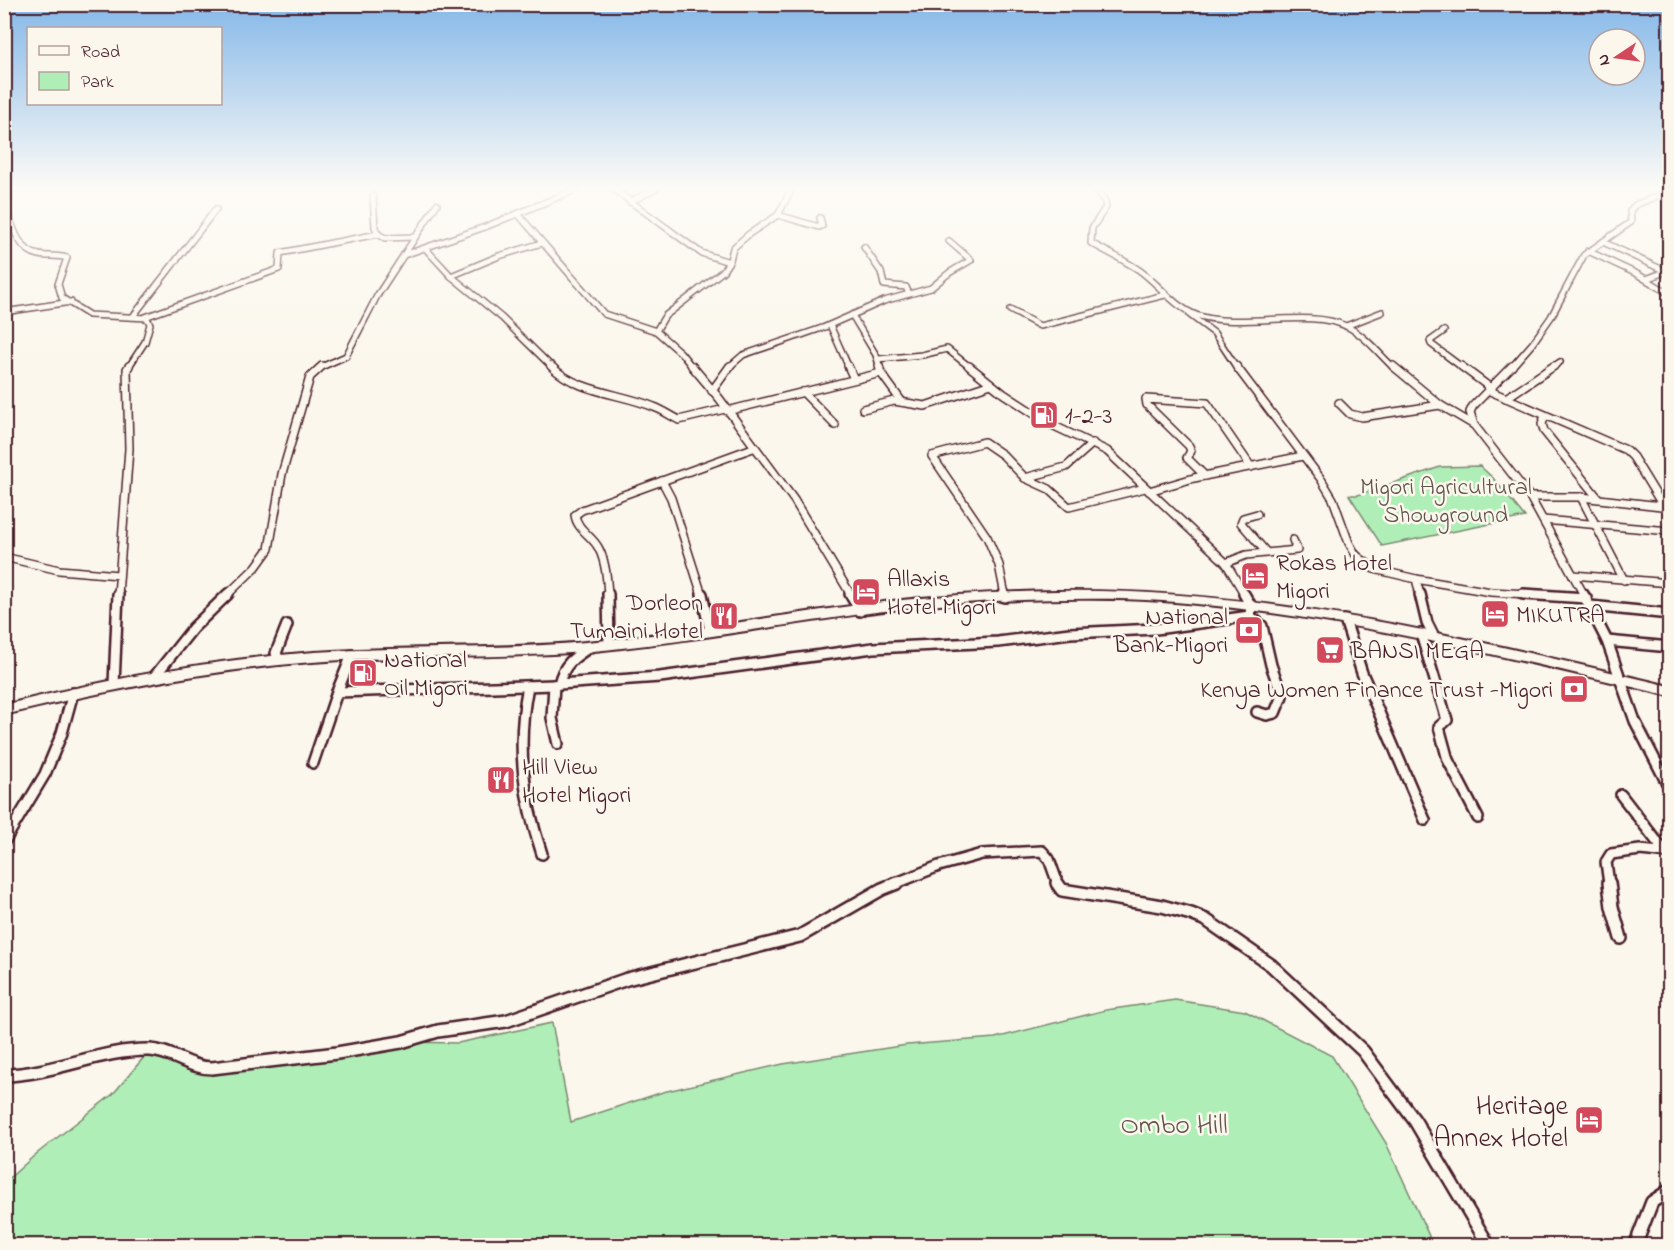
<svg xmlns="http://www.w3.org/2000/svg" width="1674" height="1250" viewBox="0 0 1674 1250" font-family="'Indie Flower',sans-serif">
<rect width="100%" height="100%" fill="#fbf7ec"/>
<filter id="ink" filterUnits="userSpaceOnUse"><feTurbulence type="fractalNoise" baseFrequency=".0167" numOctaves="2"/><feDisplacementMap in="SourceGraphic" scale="12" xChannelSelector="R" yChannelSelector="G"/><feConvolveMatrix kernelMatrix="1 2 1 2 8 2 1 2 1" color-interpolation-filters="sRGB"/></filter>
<g filter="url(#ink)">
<g fill="#afefb7" stroke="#7c8771" stroke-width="1.5">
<polygon points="1480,466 1493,478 1525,517 1382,546 1349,495 1358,495 1440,467"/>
<polygon points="1175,1000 1245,1011 1332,1056 1386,1143 1429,1236 1428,1246 5,1246 5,1182 35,1155 113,1094 150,1050 188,1064 290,1059 401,1042 458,1043 552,1023 571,1122 663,1092 783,1064 907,1045 995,1038 1106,1010"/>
</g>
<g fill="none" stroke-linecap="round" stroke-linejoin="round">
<g stroke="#4a1f2b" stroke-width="8">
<g id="minor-far3">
<polyline points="612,188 701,253 729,262"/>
<path d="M1094,188L1104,199L1106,207L1092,228L1091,243C1107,252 1124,260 1139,270C1159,284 1173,306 1196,315C1240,330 1308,308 1346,326C1365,335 1379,354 1394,368"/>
<polyline points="4,193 16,188"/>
<polyline points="373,196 375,227 378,234"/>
<path d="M4,201C11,219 16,251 39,255C48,257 57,255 67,258L58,284L62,298L89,315L147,318L150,324L145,342L128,368"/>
<polyline points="630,202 657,188"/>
<polyline points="518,214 604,314 656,331"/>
<polyline points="778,215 819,227 822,226 820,218"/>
<polyline points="1603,242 1663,270 1662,273 1646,279"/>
<polyline points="864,247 881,272 884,285 906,287 909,294"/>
<polyline points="426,249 451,276 499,256 542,243"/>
<polyline points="1588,251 1637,274 1670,294"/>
<polyline points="404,255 485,227 580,188"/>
<polyline points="451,276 502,318 553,368"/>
<polyline points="1010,310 1040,326 1165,295"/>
<polyline points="4,312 71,302"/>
<polyline points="134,315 216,209"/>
<polyline points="852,315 876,355 880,368"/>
<polyline points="1190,315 1214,333 1237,368"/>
<polyline points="145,317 279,269 280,253 378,234 385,238 414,237"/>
<polyline points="830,325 849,368"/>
<polyline points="1346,326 1382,312"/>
<polyline points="1444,331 1430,341 1431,344 1463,368"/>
<polyline points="878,359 922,355 947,349 971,368"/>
<polyline points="319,368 346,356 377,296 437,204"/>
<polyline points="693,368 681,353 656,331 665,316 723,271 730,260 733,248 749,234 778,215 792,188"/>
<polyline points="728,368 743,355 825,327 884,301 931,288 949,273 971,260 949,241"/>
<polyline points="1511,368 1532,344 1551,317 1584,255 1631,222 1630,211 1635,205 1670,191"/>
<polyline points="1551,368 1560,362"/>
</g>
</g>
<g stroke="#4a1f2b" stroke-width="10">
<g id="minor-far2">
<path d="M551,366C578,393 621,393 654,407C663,410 671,416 679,420L725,409"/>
<polyline points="692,366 719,398 794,500 851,595"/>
<polyline points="848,366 854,379"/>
<polyline points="879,366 881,373 902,402"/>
<polyline points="969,366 1004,394 1050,424 1107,451 1226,563 1245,595"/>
<polyline points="1236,366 1321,479 1333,499 1349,543 1356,555 1374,569 1416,579 1420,595"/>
<polyline points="1393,366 1440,405 1474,425"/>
<polyline points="1461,366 1492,389"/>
<polyline points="1512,366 1473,406 1470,412 1474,425 1530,497 1584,595"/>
<polyline points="712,391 730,366"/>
<polyline points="1490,391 1626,450 1633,457 1663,506"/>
<polyline points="803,392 835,425"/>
<polyline points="1506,398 1554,366"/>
<polyline points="1339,403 1350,414 1362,417 1440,405"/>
<polyline points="863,409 894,401 925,406 991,384"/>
<polyline points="727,411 881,373"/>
<polyline points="1545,416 1542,424 1544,431 1598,498"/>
<polyline points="1205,476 1187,458 1191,451 1189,446 1147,405 1146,399 1207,403 1251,467"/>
<polyline points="1025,478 1066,467 1093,443"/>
<polyline points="662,481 671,498 702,595"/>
<polyline points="1149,491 1194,478 1303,456"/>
<polyline points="1530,497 1581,497 1670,507"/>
<polyline points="1581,497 1624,580"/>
<polyline points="1257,514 1243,518 1241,523 1266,552"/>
<polyline points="1543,520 1670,531"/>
<polyline points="4,557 59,570 119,575"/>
<polyline points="1226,563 1246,555 1297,550 1293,540"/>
<polyline points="1573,575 1670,583"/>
<polyline points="1416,579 1491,592 1546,595"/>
<polyline points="118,595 129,449 127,369 129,366"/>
<polyline points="227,595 256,567 269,549 282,474 310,377 322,366"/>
<path d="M608,595C607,580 606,563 599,549C593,536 577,530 575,515L582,510L753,448"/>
<polyline points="1005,595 999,565 987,537 932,456 984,442 1003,455 1025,478 1049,489 1069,507 1145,488"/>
</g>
</g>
<g stroke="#4a1f2b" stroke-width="14">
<g id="minor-far1">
<polyline points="608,594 609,644"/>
<polyline points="702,594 710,631"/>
<polyline points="850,594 860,611"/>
<polyline points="1004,594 1005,597"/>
<polyline points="1420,594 1427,623 1434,637"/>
<polyline points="1523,594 1586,598"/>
<polyline points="1583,594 1607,641 1635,721 1670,789"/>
<polyline points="1590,606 1670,614"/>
<polyline points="1250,616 1262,626 1271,665 1282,696 1275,713 1267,715 1257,712"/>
<polyline points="1345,620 1362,673 1425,820"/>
<polyline points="1421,634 1447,720 1439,727 1448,760 1478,818"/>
<polyline points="1607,641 1670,647"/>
<polyline points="279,660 276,653 287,625"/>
<polyline points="154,677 193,628 228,594"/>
<polyline points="114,684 118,594"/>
<polyline points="559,684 660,677 873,648 998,642 1070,633 1156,629 1250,616 1251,606 1244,594"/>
<path d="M528,686C516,745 523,797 542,854"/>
<polyline points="337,692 352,655"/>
<path d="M558,744L552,718L554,685L559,684C563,665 574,657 590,647"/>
<polyline points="313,763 337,692 554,685"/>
<polyline points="1621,795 1665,852"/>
<polyline points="4,842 45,774 62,733 73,693"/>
<polyline points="894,884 939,866 982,854 1042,851 1049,859 1058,884"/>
<polyline points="1609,884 1606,862 1611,854 1640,850 1670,853"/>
</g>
</g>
<g stroke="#4a1f2b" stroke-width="16">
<g id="minor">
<polyline points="1057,883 1062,890 1162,906 1191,914 1206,920 1271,965 1363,1051 1415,1121 1489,1246"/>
<polyline points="1609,883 1612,907 1621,938"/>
<path d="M4,1075C54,1074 101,1049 150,1050C172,1051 189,1068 212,1068L337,1053L401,1042L438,1031L506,1021L627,979L800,936L882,889L897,883"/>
<polyline points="1635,1246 1652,1202 1670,1190"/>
</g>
</g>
<g stroke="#4a1f2b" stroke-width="4">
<path id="highway" d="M1057,591C1265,588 1468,638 1670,686V696C1502,656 1335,614 1163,601C1107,597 1050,599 994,601C856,608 721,640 583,652C493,659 402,655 312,662C208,670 106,690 4,715V705C107,679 209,660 314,652C405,646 496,650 586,642C689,633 790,612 892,601C947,595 1002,592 1057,591Z"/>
</g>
<use href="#minor-far3" stroke="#fbf7ec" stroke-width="5"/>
<use href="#minor-far2" stroke="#fbf7ec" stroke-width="7"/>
<use href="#minor-far1" stroke="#fbf7ec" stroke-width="9"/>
<use href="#minor" stroke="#fbf7ec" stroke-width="11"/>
<use href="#highway" fill="#fbf7ec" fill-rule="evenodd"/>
</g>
</g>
<linearGradient id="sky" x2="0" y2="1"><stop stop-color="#85b8e9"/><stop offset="0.52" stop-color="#fdfbf6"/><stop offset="1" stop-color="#fdfbf6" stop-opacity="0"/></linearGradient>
<rect width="1674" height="362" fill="url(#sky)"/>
<defs>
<g id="fuel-square" transform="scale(1.5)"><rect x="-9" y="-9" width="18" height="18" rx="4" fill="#d1495b" stroke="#fbf7ec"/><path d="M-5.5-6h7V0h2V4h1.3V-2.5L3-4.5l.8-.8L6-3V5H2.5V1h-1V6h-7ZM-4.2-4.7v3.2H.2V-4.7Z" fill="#fff"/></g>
<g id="hotel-square" transform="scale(1.5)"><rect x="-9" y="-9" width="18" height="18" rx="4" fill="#d1495b" stroke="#fbf7ec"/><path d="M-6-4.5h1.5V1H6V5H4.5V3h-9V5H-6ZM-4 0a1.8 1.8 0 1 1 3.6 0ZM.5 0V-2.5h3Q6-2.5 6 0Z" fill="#fff"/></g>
<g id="restaurant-square" transform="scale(1.5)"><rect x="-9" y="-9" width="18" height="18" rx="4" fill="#d1495b" stroke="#fbf7ec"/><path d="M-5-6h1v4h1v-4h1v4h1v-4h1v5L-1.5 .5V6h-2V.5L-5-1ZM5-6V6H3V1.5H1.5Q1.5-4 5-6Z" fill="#fff"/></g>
<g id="bank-square" transform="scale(1.5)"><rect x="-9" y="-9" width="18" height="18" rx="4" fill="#d1495b" stroke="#fbf7ec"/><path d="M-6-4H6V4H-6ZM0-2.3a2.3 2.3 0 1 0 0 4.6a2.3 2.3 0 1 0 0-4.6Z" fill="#fff"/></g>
<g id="supermarket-square" transform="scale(1.5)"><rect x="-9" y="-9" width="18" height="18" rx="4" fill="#d1495b" stroke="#fbf7ec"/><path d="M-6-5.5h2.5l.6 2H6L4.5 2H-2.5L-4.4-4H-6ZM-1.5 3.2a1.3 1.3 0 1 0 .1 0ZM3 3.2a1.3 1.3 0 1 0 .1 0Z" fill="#fff"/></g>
</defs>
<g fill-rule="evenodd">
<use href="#fuel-square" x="1044" y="415"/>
<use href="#hotel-square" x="1255" y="576"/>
<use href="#hotel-square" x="866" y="592"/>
<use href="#hotel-square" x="1495" y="614"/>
<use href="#restaurant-square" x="724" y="616"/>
<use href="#bank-square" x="1249" y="630"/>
<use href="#supermarket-square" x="1330" y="650"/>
<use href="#fuel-square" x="363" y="673"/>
<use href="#bank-square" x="1574" y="689"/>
<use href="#restaurant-square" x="501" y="780"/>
<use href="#hotel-square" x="1589" y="1120"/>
</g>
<g text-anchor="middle" stroke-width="5" stroke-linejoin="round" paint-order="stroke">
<g font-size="24" fill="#4a1f2b" stroke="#fbf7ec" text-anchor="start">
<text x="1065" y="423">1-2-3</text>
<text x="1276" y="570">Rokas Hotel<tspan x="1276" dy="28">Migori</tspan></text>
<text x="887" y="586">Allaxis<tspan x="887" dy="28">Hotel Migori</tspan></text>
<text x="703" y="610" text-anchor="end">Dorleon<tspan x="703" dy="28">Tumaini Hotel</tspan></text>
<text x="1516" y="622">MIKUTRA</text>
<text x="1228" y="624" text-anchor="end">National<tspan x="1228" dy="28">Bank-Migori</tspan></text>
<text x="1351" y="658">BANSI MEGA</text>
<text x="384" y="667">National<tspan x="384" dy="28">Oil Migori</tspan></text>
<text x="1553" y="697" text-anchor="end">Kenya Women Finance Trust -Migori</text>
<text x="522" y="774">Hill View<tspan x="522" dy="28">Hotel Migori</tspan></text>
</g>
<g font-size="24" fill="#63534e" stroke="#fbf7ec">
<text x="1446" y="494">Migori Agricultural<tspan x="1446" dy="28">Showground</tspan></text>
</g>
<g font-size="28" fill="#4a1f2b" stroke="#fbf7ec" text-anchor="end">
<text x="1568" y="1114">Heritage<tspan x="1568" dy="32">Annex Hotel</tspan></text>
</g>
<g font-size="28" fill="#63534e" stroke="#fbf7ec">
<text x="1174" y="1133">Ombo Hill</text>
</g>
</g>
<rect width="1674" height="1250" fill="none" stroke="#fbf7ec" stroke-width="24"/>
<rect x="12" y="12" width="1650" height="1226" fill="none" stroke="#4a1f2b" stroke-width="2" filter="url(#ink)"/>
<rect x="27" y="27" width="195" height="78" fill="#fbf7ec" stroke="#b4a19f" stroke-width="1.5"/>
<rect x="39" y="46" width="30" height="9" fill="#fbf7ec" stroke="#b4a19f" stroke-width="1.5"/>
<text x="81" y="57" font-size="18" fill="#4a1f2b">Road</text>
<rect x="39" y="72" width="30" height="18" fill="#afefb7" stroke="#b4a19f" stroke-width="1.5"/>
<text x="81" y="87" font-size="18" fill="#4a1f2b">Park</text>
<g transform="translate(1617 57) rotate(257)"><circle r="28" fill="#fbf7ec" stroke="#b4a19f" stroke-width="1.5"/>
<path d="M0-4.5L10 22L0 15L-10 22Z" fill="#d1495b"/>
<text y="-9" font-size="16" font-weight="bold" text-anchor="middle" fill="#4a1f2b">N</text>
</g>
</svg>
